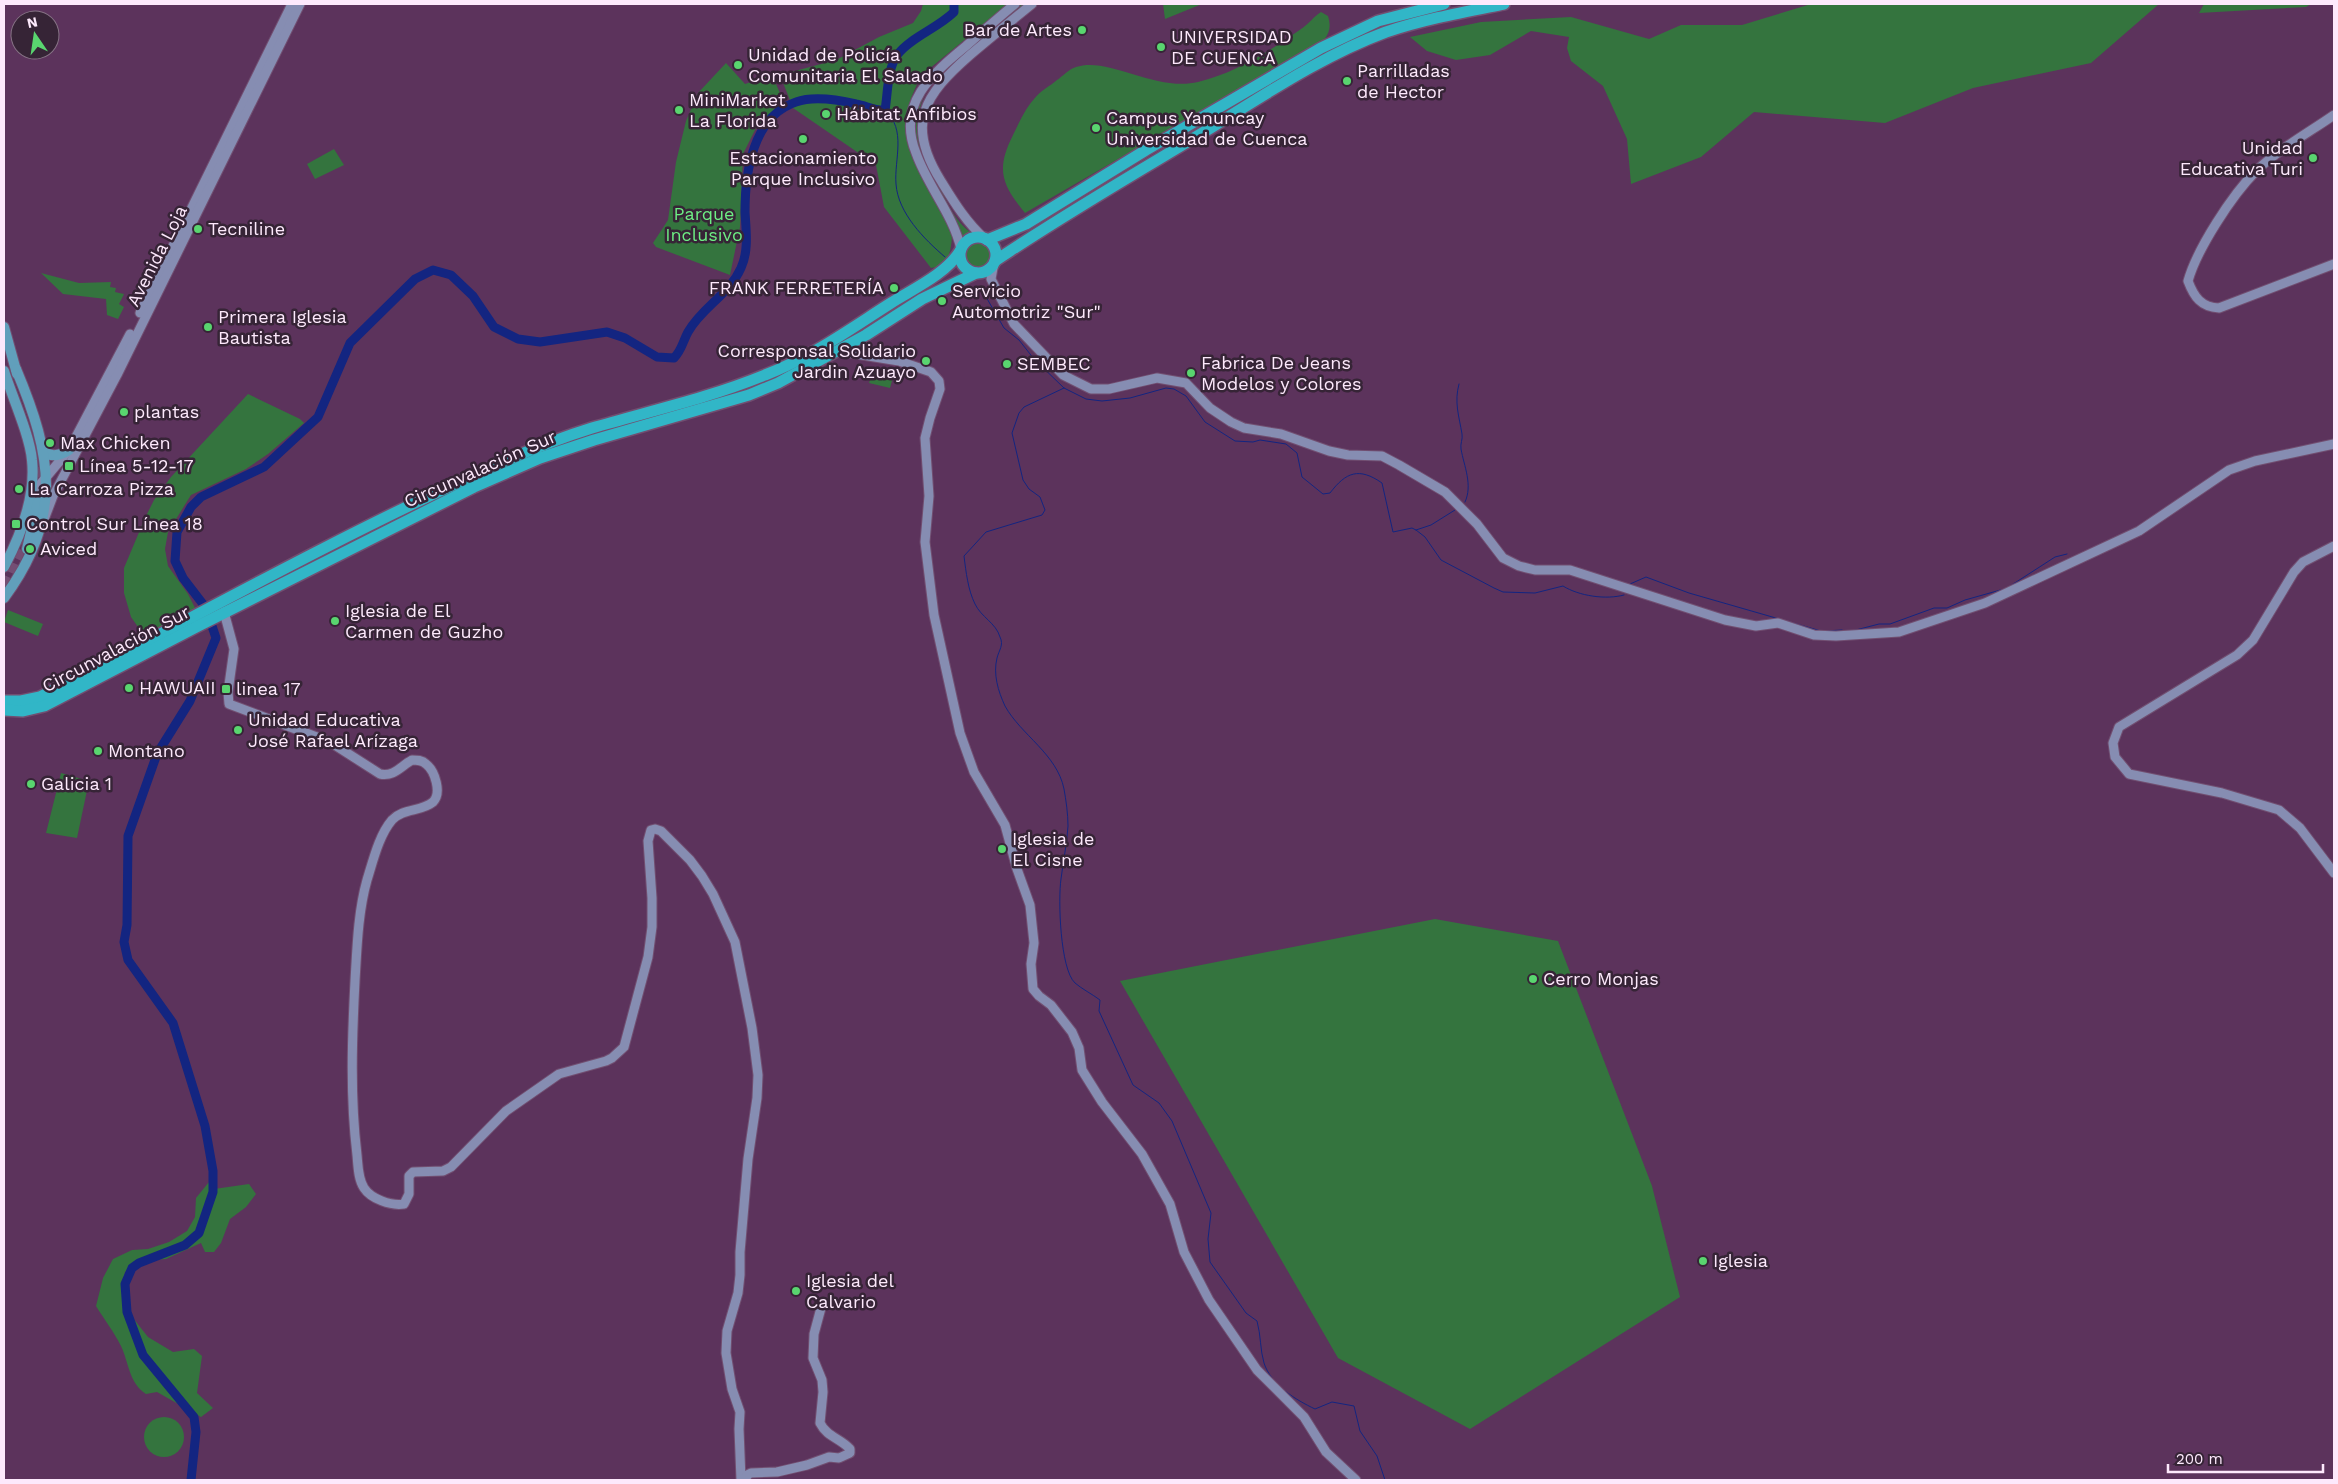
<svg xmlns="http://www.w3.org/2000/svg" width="2338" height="1484" viewBox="0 0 2338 1484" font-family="'Work Sans',sans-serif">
<rect width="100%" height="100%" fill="#5c335c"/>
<g fill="#34743e">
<path d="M923,4H1008L923,74C915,87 908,102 907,118C906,149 941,202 952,234C952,243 950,263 939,267C936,268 934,267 931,268L884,207L876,165L793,108L780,75L836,60L879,37L913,23L921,11Z"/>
<path d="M1019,4H1027C1006,21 985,38 965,55C953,65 936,76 928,89C908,121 923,154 938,183C946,201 957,227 976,235L968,236L963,241L923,162L916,141V113L926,86Z"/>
<polygon points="1163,4 1202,4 1165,19"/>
<polygon points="1811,4 2159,4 2091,63 1973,88 1885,123 1754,112 1701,157 1631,184 1627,139 1603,86 1571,61 1567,48 1569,37 1531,31 1490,55 1456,60 1427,51 1410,37 1481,22 1571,17 1649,39 1681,25 1742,25"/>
<polygon points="2204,4 2311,4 2306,7 2199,13"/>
<path d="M1321,12L1328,16C1331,26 1330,32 1324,40L1025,213C1001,184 996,169 1013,135C1019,123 1025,109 1034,99C1040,91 1050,86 1057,80C1063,76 1069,69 1076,67C1108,56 1156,92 1198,82C1236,73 1270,51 1301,29C1309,24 1314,16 1321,12Z"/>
<polygon points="726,63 745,84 772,75 784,102 757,126 743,154 740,227 730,275 656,247 653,243 668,220 676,162 686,121 698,93"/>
<polygon points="334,149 344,165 315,179 307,164"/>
<circle cx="978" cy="256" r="15"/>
<polygon points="41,273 79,283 111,282 110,287 116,288 115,292 124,294 119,304 124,307 118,319 107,315 106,299 63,294"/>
<polygon points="873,371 893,377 890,388 869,383"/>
<polygon points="248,394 300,419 304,423 268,454 246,469 191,495 168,532 165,549 168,566 188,594 196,610 145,637 131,617 124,593 124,568 145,518 154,500 171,477"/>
<polygon points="8,610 43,624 38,636 4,622"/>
<polygon points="61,773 89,781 77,838 46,833"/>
<polygon points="1435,919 1558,941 1652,1186 1680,1297 1470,1429 1338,1358 1120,981"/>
<path d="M209,1182L213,1184L214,1189L249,1184L256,1194L246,1207L230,1219L221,1243L214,1252H205L201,1243L166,1259L140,1261L125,1272L122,1288L125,1308L148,1337L173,1352L194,1349L202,1356L197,1393L213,1408L201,1417L157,1392L146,1394C129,1383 129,1363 121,1346C114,1332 104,1319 96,1306L103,1278L113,1259L132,1250L148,1249L169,1242L187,1231L195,1217L196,1198Z"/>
<circle cx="164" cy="1437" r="20"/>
</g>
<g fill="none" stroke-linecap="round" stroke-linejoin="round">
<g stroke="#132581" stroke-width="1">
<path d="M885,110C907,130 894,159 896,184C898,213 924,239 945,257"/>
<path d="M982,290L1004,328L1019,340L1034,359L1064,388L1086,399L1102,401L1130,398L1166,388L1174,389L1186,396L1205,422L1235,441L1253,442L1260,440L1286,444L1297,453L1302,477L1323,494L1330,493C1346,472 1359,467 1382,483L1393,532L1412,528L1416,530L1425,537L1441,560L1494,588L1503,592L1535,593L1563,586C1579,596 1606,600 1624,595"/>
<path d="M1459,384C1454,402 1459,416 1462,434C1463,439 1460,444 1461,449C1464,466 1473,485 1465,502"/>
<path d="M1064,388L1024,407L1019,413L1012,433L1023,480L1029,489L1040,497L1045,510L1042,515L986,532L964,556C966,572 968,590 975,604C981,617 996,623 1000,637C1004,645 999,650 997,658C993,674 998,691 1005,706C1021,735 1057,754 1064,789C1066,800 1068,814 1068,826C1067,844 1063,862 1061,879C1058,899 1060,969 1075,983C1082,989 1092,994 1100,1000L1099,1011L1133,1085L1159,1103L1172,1121L1211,1213L1208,1239L1210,1262L1246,1313L1257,1321C1261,1335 1260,1350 1264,1363C1271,1385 1296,1400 1315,1409L1332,1402L1354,1406L1360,1431L1377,1456L1385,1480"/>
<polyline points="1416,530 1431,525 1455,510"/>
<polyline points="1630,584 1646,577 1689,593 1821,631"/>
<polyline points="2007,588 2055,557 2067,554"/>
<polyline points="1825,631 1842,630"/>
<polyline points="1852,631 1879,624 1890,624 1934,608 1947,608 1965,600 2004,589"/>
</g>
<path stroke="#132581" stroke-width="9" d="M191,1480L196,1432L194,1417L143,1355L127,1312L125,1284L132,1268L139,1263L185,1245L199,1233L213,1192V1171L205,1126L173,1023L128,960L124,942L127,925L128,836L157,754L190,701L216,638L206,608L183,578L175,561L177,532L191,507L201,497L264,467L318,417L350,343L415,279L433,270L451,275L473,296L494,327L518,339L540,342L607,332L625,338L657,357L674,358C682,350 683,341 688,332C702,307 729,295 741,268C749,251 746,230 745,212C745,172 753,116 796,102C813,96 839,100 856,104C867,106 875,111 885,110C888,93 887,68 898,54C911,37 938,28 954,12V4"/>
<g stroke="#744e74" stroke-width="10" stroke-dasharray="10 5" stroke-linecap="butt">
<polyline points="35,492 37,465"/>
<polyline points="4,586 28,533"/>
</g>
<g stroke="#714f71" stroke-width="11">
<g id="secondary">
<path d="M2334,115C2308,133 2279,149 2256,171C2232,195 2197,249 2188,281C2194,297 2201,307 2219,308L2334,264"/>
<path d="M985,239C966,222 954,202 941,181C905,124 924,95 970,55C990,38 1011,21 1032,4"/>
<path d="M961,249C953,214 928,187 916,153C896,104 932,74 966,46C982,32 998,18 1015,4"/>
<polyline points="994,263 991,279 1014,324 1063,375 1091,389 1109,389 1157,378 1186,383 1210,408 1231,422 1244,428 1281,434 1329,451 1348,455 1382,456 1399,465 1445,492 1477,524 1503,558 1519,566 1535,570 1570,570 1725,620 1756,626 1778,623 1814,635 1836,636 1899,632 1985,603 2139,531 2229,470 2255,461 2334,444"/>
<polyline points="140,313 292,4"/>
<polyline points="838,351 899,361 931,372 939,381 940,389 930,418 925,438 929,496 925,542 934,615 960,733 974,772 1005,825 1017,869 1030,905 1034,943 1031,964 1033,989 1039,996 1051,1005 1072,1032 1079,1048 1082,1070 1102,1102 1142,1154 1170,1204 1184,1252 1209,1300 1257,1370 1304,1417 1326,1452 1356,1480"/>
<polyline points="32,494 69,450 130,334"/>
<polyline points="45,517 53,496 117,375 300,4"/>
<polyline points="2334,546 2303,562 2294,572 2253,640 2237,655 2119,727 2113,743 2115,757 2129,774 2222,793 2279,810 2300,828 2334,873"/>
<path d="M224,612L234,649L228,692L229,704L330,742L380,774C394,777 401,766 412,760C417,760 422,760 426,764C435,771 442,793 433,802C421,812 403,808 392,820C379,835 373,861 367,880C358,912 357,947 355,981C352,1039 350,1097 357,1155C358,1165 358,1179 364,1188C371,1199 391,1206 404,1204L409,1194V1176L413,1172L443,1171L451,1167L506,1111L559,1074L606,1061L612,1058L624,1047L648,957L652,927V898L648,841L651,830L655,829L661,831L690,860L702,876L713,894L735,942L752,1028L758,1075L757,1098L748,1159L740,1252V1275L738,1293L727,1331L726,1353L732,1389L740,1412L739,1429L741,1480"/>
<path d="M746,1480L747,1475L751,1473L777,1472L807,1465L829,1457L839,1458L850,1453V1449C840,1438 827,1437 820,1423L823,1392L822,1380L813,1358L814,1334L821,1308"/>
</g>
</g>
<g stroke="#714f71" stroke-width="12">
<g id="primary">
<polyline points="4,327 17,374"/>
<path d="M4,371C12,396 30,436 32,460C36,497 21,535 4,567"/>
<path d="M43,451C51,458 61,455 69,450"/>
<polyline points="27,549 38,502"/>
<path d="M4,598C63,518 53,457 16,369"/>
</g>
</g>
<g stroke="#714f71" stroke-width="14">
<g id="highway">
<circle cx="978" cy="255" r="18"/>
<polyline points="987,240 1026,224 1146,150 1321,48 1378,21 1444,4"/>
<path d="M995,261C1063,215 1134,174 1204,132C1263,96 1321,56 1386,32C1425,19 1464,12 1504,4"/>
<path d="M4,701H21L40,697C182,624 322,545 468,478C508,459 550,441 592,428C650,411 709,398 765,375C810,358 850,329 891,303C913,289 946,274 960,251"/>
<polyline points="4,710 23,711 44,706 198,626 474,487 540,458 594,440 749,395 778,383 866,335 922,299 976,273"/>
</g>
</g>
<use href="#secondary" stroke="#868db2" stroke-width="9"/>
<use href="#primary" stroke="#619fbb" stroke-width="10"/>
<use href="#highway" stroke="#31b6c7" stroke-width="11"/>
</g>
<g fill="#59d56f" stroke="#362436" stroke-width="2">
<circle cx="1082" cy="30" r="5"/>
<circle cx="1161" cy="47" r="5"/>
<circle cx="738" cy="65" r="5"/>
<circle cx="1347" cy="81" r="5"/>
<circle cx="679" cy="110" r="5"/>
<circle cx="826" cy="114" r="5"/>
<circle cx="1096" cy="128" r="5"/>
<circle cx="803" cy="139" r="5"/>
<circle cx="2313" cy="158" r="5"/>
<circle cx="198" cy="229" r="5"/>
<circle cx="894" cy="288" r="5"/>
<circle cx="942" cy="301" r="5"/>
<circle cx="208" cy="327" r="5"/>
<circle cx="926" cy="361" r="5"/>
<circle cx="1007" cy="364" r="5"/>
<circle cx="1191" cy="373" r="5"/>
<circle cx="124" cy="412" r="5"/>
<circle cx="50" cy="443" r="5"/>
<rect x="64" y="461" width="10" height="10" rx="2.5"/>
<circle cx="19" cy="489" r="5"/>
<rect x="11" y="519" width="10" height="10" rx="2.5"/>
<circle cx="30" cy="549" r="5"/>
<circle cx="335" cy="621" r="5"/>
<circle cx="129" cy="688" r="5"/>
<rect x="221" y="684" width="10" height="10" rx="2.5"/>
<circle cx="238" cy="730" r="5"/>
<circle cx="98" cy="751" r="5"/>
<circle cx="31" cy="784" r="5"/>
<circle cx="1002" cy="849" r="5"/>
<circle cx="1533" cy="979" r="5"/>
<circle cx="1703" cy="1261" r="5"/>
<circle cx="796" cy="1291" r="5"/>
</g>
<g text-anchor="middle" stroke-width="5" stroke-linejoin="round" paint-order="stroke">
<g font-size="18" fill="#fde9fc" stroke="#362436" text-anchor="start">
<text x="1072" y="36" text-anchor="end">Bar de Artes</text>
<text x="1171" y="43">UNIVERSIDAD<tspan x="1171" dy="21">DE CUENCA</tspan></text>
<text x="748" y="61">Unidad de Policía<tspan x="748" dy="21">Comunitaria El Salado</tspan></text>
<text x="1357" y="77">Parrilladas<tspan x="1357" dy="21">de Hector</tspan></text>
<text x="689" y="106">MiniMarket<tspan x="689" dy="21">La Florida</tspan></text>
<text x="836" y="120">Hábitat Anfibios</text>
<text x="1106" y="124">Campus Yanuncay<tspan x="1106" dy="21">Universidad de Cuenca</tspan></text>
<text x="2303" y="154" text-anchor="end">Unidad<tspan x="2303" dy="21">Educativa Turi</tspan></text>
<text x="803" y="164" text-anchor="middle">Estacionamiento<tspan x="803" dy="21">Parque Inclusivo</tspan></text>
<text x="208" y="235">Tecniline</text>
<text x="884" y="294" text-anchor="end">FRANK FERRETERÍA</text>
<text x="952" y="297">Servicio<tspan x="952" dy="21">Automotriz "Sur"</tspan></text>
<text x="218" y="323">Primera Iglesia<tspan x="218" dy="21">Bautista</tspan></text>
<text x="916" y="357" text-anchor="end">Corresponsal Solidario<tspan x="916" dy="21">Jardin Azuayo</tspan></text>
<text x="1201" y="369">Fabrica De Jeans<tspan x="1201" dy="21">Modelos y Colores</tspan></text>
<text x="1017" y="370">SEMBEC</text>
<text x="134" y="418">plantas</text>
<text x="60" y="449">Max Chicken</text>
<text x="79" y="472">Línea 5-12-17</text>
<text x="29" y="495">La Carroza Pizza</text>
<text x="26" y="530">Control Sur Línea 18</text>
<text x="40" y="555">Aviced</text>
<text x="345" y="617">Iglesia de El<tspan x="345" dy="21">Carmen de Guzho</tspan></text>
<text x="139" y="694">HAWUAII</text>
<text x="236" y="695">linea 17</text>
<text x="248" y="726">Unidad Educativa<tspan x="248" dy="21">José Rafael Arízaga</tspan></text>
<text x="108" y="757">Montano</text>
<text x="41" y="790">Galicia 1</text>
<text x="1012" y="845">Iglesia de<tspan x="1012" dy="21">El Cisne</tspan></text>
<text x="1543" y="985">Cerro Monjas</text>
<text x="1713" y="1267">Iglesia</text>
<text x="806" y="1287">Iglesia del<tspan x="806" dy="21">Calvario</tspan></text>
</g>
<g font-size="18" fill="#6ded83" stroke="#362436">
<text x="704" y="220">Parque<tspan x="704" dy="21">Inclusivo</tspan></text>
</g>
<g font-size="18" fill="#fde9fc" stroke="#362436">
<text transform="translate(157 256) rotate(-63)" y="6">Avenida Loja</text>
<text transform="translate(480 469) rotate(-24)" y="6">Circunvalación Sur</text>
<text transform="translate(116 649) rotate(-28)" y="6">Circunvalación Sur</text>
</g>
</g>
<rect width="2338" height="1484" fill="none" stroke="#fde9fc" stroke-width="10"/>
<g transform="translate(35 35) rotate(347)"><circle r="24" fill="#362436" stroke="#867385"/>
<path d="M0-4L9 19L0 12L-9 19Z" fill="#59d56f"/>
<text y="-8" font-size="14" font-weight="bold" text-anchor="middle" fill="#fde9fc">N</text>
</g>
<path d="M2168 1464v8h155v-8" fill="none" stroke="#fde9fc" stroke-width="2.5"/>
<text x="2176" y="1464" font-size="15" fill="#fde9fc" stroke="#362436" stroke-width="4" paint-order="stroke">200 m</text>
</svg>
